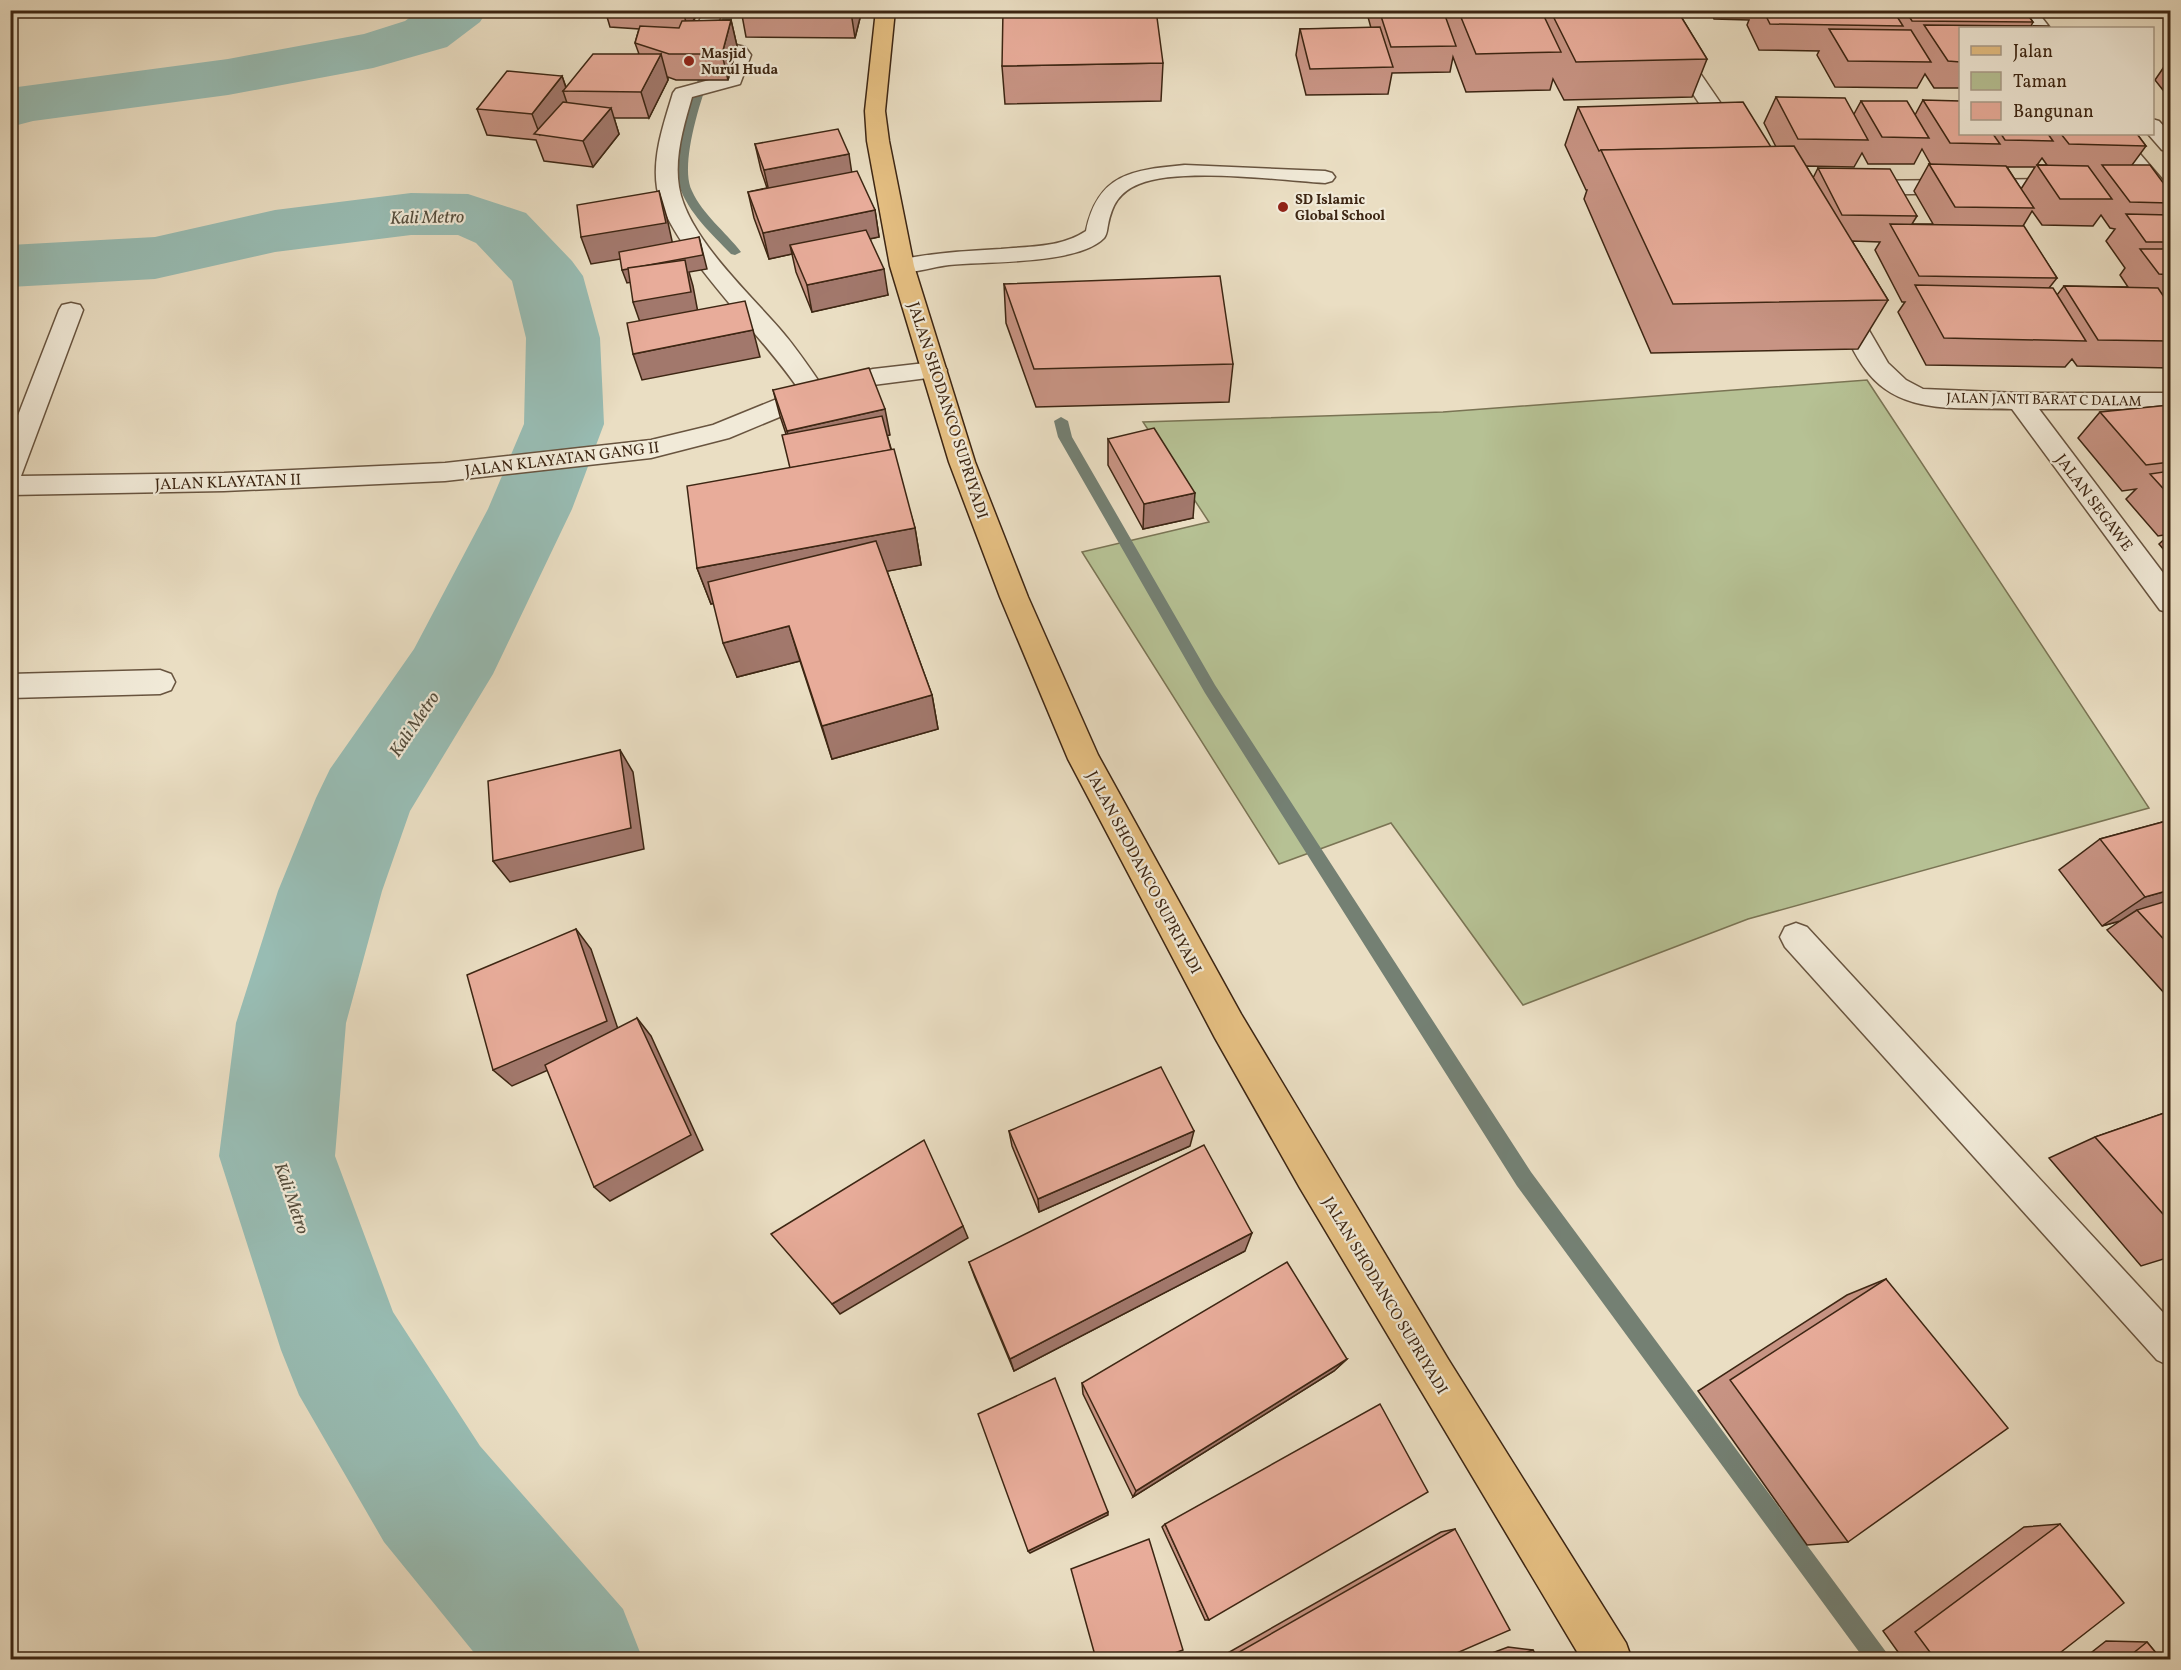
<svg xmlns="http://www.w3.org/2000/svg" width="2181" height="1670" viewBox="0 0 2181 1670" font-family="Vollkorn,serif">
<rect width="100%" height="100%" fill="#eadec3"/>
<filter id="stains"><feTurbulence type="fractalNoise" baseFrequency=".00333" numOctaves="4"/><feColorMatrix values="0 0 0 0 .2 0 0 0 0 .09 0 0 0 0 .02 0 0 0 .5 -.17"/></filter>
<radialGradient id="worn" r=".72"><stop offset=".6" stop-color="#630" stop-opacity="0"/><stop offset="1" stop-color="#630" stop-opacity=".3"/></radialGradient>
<polygon fill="#b6c194" stroke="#7a7454" stroke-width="1.5" points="1867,380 2149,808 1748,919 1523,1005 1391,823 1279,864 1082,552 1209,522 1143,422 1443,412"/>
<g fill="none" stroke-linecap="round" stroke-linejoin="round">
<g fill="#748073" fill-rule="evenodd">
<path d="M726,10H736C719,48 675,154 692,191C703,215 725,231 741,252L735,255L731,254C712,234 688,213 679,185C667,149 710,46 726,10Z"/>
<polygon points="1061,417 1068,421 1072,437 1215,685 1531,1172 1892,1660 1865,1660 1517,1186 1205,693 1058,437 1054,421"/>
</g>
<g fill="#98bcb3" fill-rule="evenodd">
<polygon points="420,10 488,10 480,22 447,47 373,68 228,95 33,121 10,127 10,88 228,59 364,34 405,21"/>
<polygon points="411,193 468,194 526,213 572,261 583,276 600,338 604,424 572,509 493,674 410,811 382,891 346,1023 335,1156 393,1312 480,1446 623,1609 643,1660 480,1660 384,1542 299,1395 281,1350 219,1156 236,1023 278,891 316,798 330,769 414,649 488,509 524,424 526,338 512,281 476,243 458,235 411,235 275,252 155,279 10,287 10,245 155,237 275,210"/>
</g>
<g stroke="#68543f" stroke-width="3">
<g id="service">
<path d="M1185,165L1325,171L1332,173L1335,177L1332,181L1325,183C1279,180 1180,167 1139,184C1119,192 1112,205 1108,225C1107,230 1107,234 1104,238C1078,265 986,261 949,265C931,267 911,275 894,271L891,266L894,261C929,253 965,251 1001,249C1031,246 1060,248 1086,231C1098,173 1133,170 1185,165Z"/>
<polygon points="1796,923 1807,927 2170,1320 2170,1366 2157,1360 1785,947 1780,937 1785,927"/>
</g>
</g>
<g stroke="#68543f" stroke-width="3">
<g id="minor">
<path d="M704,10H723L711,39L745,47L751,55L740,84L692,97C684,125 674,157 679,187C687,236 747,291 779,328C794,345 807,364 820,383L873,369L934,362L943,364L947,370L943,376L873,385L823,399L729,438L651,458L445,481L224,491L10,495V436L59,310L62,305L71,303L80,305L83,310L21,476L224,473L445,463L651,440L713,425L799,390C764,336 666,245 657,188C652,156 664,123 673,93L676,89L724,76L731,55L693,47L690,43Z"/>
<polygon points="1047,10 1279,10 1270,16 1056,16"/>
<polygon points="1644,10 1663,10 1667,25 1746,140 1743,145 1727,145 1647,25"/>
<polygon points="2016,10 2036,10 2050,28 2030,28"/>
<polygon points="2152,119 2159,121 2170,133 2170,151 2162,150 2148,134 2152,134"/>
<polygon points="2102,134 2123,134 2170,189 2170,209 2162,207"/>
<polygon points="2067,179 2075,181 2078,186 2075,191 1857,195 1849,193 1846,188 1849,183 1857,181"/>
<path d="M1841,294L1849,296L1888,363L1906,380L1923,389L2019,393H2170V409H2039L2170,582V613L2160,610L2012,409C1962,407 1904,416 1869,374C1852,354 1842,324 1829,301L1833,296Z"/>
<polygon points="160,670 171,674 175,682 171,690 160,694 10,698 10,674"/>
</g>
</g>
<g stroke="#3d2613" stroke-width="3">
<polygon id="primary" points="876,10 895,10 885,111 889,141 914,266 975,462 1028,597 1098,755 1241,1014 1448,1359 1626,1643 1632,1660 1582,1660 1300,1188 1215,1038 1068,759 1000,597 949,462 890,266 867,141 865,111"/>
</g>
<use href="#service" fill="#f1ead8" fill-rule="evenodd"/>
<use href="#minor" fill="#f1ead8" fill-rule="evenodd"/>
<use href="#primary" fill="#e5bf82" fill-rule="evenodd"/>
</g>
<g fill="#c89484" stroke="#3d2613" stroke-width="1.5" fill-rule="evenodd">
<polygon points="605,10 697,10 695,11 696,15 694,21 731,20 737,46 728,80 676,80 668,77 668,80 649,118 614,118 619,134 593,167 544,161 536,140 487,135 477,109 562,76 566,87 639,54 635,43 639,29 610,27"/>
<polygon points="741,10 862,10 855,38 746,37"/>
<polygon points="1369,10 1541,10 1543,14 1544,10 1677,10 1707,59 1692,97 1564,100 1553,79 1550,90 1466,92 1453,57 1450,72 1392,73 1388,94 1306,95 1296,55 1300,29 1371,28 1368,17"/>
<polygon points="1710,10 2024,10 2033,22 2031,26 1960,28 1960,88 1934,88 1925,74 1917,88 1835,87 1817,55 1819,51 1759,50 1747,25 1749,20 1714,19"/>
<polygon points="2041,10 2170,10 2170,18 2046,16"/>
<polygon points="2170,58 2170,99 2155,80"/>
<polygon points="1163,63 1161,101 1005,104 1002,66"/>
<path d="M1776,97L1854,114L1861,101L1915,115L1923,100L1960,134H2137L2146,146L2132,165L2170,192V214L2169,215H2170V368L2077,366L2072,359L2065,367L1926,365L1898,312L1905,302H1902L1875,250L1880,242L1852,241L1888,300L1858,349L1651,353L1584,199L1587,190H1586L1565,145L1578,107L1771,147H1776L1764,123ZM1922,149L1931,165L1929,164L1914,191L1933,224H1912L1917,216L1818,168L1813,178L1806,166L1854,167L1862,153L1868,164H1914ZM2042,158L2047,165H2037ZM2007,167H2035L2021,189ZM2032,211L2042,225L2093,226L2101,215L2110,228L2115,229L2106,241L2125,268L2120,275L2128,287L2064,286L2057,295L2049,288L2057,278L2023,226Z"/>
<polygon points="755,144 852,172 875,210 879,237 870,239 888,295 812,312 796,272 792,254 769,259 754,218 748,192 767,188 761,170"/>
<polygon points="1004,284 1233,364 1229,402 1036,407 1006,323"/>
<polygon points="773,390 890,435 887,435 915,528 921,565 887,571 932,695 938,729 832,759 800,661 737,677 714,603 711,604 697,568 790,468 786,434 780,416"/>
<polygon points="2170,405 2170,557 2159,544 2170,534 2158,536 2126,499 2136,489 2122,491 2078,438 2100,412"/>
<polygon points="1108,439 1193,518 1143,529 1108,465"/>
<polygon points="2170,820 2170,993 2166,995 2107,930 2120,921 2102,926 2059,870 2100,839"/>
<polygon points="2170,1111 2170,1257 2141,1266 2049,1158 2095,1137"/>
<polygon points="1009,1131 1190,1146 1039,1212 1012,1146"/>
<polygon points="1245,1251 1014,1371 975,1278 969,1262"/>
<polygon points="1886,1279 1848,1542 1807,1545 1698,1391 1847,1295"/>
<polygon points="1347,1359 1334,1371 1133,1497 1083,1394 1082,1383"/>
<polygon points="1165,1524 1209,1620 1205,1620 1162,1527"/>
<polygon points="2060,1524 2052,1659 1903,1659 1883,1631 2024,1527"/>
<polygon points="1455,1529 1443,1659 1217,1659 1441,1532"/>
<polygon points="2106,1641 2147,1642 2161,1659 2083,1659"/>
<polygon points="1508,1647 1533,1650 1538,1659 1476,1659"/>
</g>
<g fill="#a2786c" stroke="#3d2613" stroke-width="1.5">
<polygon points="683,10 695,10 696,15 688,31"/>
<polygon points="852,10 862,10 855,38 851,12"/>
<polygon points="731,20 737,46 728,80 722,54"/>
<polygon points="661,54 668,80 649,118 641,92"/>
<polygon points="562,76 567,91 563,91 568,106 540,135 532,114"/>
<polygon points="611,108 619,134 593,167 583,141"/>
<polygon points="849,154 853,181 770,196 764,170"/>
<polygon points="659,191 667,218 674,250 591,264 581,237"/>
<polygon points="875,210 879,237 794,254 790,245 792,254 769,259 763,233"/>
<polygon points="699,237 707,269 689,272 693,286 699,318 642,328 633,302 687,272 627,283 622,270"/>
<polygon points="884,269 888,295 812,312 807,285"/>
<polygon points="753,330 760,357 642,380 633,354"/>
<polygon points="885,409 890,435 794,457 787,431"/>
<polygon points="1195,493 1193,518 1143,529 1144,504"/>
<polygon points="915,528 921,565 711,604 697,568"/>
<polygon points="789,626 800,661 737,677 723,643"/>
<polygon points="932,695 938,729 832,759 822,726"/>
<polygon points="620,750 633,772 644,849 510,882 493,861"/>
<polygon points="2170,890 2170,907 2137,910 2120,921 2102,926 2145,897"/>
<polygon points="576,929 591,949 621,1038 512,1086 493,1070"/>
<polygon points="637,1018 651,1036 703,1150 610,1201 594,1187"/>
<polygon points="1194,1131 1190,1146 1039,1212 1038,1199"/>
<polygon points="963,1226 968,1238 840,1314 832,1304"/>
<polygon points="1252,1233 1245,1251 1014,1371 1010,1359"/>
<polygon points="1347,1359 1334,1371 1133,1497 1136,1491"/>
<polygon points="1108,1512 1108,1515 1030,1553 1028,1551"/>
</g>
<g fill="#e8ac9a" stroke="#3d2613" stroke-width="1.5">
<polygon points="741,10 852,10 851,12"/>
<polygon points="1003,10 1156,10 1163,63 1002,66"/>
<polygon points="1379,10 1443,10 1456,46 1391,47"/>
<polygon points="1458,10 1541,10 1561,52 1476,54"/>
<polygon points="1550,10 1677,10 1707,59 1576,62"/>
<polygon points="1763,10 1893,10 1903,26 1770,24"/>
<polygon points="1905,10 2024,10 2033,22 1912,21"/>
<polygon points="731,20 722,54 669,54 635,43 640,26 679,28 682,21"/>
<polygon points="1924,25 2048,26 2050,28 1960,28 1960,62 1948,61"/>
<polygon points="1380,27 1393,67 1310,69 1300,29"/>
<polygon points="1829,29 1911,30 1931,62 1848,61"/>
<polygon points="593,54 661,54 641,92 563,91"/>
<polygon points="507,71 562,76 532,114 477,109"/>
<polygon points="1776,97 1845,98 1868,140 1798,139"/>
<polygon points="1923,100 1960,101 1960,134 1993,134 2000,144 1950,143"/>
<polygon points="1861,101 1907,101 1929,138 1882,137"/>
<polygon points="563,102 611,108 583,141 534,134"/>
<polygon points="1743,102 1771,147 1601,150 1599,151 1578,107"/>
<polygon points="838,129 849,154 764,170 755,144"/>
<polygon points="2001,134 2048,134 2053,141 2005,140"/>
<polygon points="2061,134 2137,134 2146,146 2069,144"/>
<polygon points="1794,146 1888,300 1673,304 1601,150"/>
<polygon points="1929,164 2006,166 2034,208 1955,207"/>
<polygon points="2037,165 2088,166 2112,199 2060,199"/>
<polygon points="2102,165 2150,165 2170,192 2170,203 2130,202"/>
<polygon points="1818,168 1890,169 1917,216 1842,215"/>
<polygon points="857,171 875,210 763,233 748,192"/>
<polygon points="659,191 666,223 581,237 577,205"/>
<polygon points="2126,214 2170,215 2170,242 2146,242"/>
<polygon points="1890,224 2024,226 2057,278 1919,276"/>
<polygon points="866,230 884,269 807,285 790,245"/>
<polygon points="699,237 703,255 622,270 619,252"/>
<polygon points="2140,249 2170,249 2170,275 2159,274"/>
<polygon points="685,260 691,292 633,302 628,268"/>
<polygon points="1220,276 1233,364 1034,369 1004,284"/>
<polygon points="1915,285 2053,288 2086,341 1944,338"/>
<polygon points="2064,286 2158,288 2170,306 2170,341 2098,340"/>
<polygon points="745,301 753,330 633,354 627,323"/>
<polygon points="869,368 885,409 787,431 773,390"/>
<polygon points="2170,405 2170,462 2146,465 2100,412"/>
<polygon points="882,416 891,450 790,468 782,435"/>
<polygon points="1154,428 1195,493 1144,504 1108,439"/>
<polygon points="894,449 915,528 697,568 687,486"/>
<polygon points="2170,471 2170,496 2150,474"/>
<polygon points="876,541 932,695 822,726 789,626 723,643 708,582"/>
<polygon points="620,750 631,828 493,861 488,781"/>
<polygon points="2170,820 2170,890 2145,897 2100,839"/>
<polygon points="2170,900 2170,946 2137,910"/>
<polygon points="576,929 607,1021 493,1070 467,975"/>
<polygon points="637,1018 691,1135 594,1187 545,1065"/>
<polygon points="1161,1067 1194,1131 1038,1199 1009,1131"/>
<polygon points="2170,1111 2170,1222 2095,1137"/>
<polygon points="924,1140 963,1226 832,1304 771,1234"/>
<polygon points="1204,1145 1252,1233 1010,1359 969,1262"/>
<polygon points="1287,1262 1347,1359 1136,1491 1082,1383"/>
<polygon points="1886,1279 2008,1428 1848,1542 1730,1380"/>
<polygon points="1055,1378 1108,1512 1028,1551 978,1414"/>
<polygon points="1380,1404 1428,1492 1209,1620 1165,1524"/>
<polygon points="2060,1524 2124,1603 2052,1659 1935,1659 1915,1632"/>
<polygon points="1455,1529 1510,1630 1443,1659 1227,1659"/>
<polygon points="1149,1539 1183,1650 1158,1659 1096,1659 1071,1569"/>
<polygon points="2147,1642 2161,1659 2126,1659"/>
<polygon points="1533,1650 1538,1659 1508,1659"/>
</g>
<g fill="#8f2418" stroke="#f1ead8" stroke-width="2">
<circle cx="689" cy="61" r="6"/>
<circle cx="1283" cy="207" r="6"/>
</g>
<g text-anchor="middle" stroke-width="4.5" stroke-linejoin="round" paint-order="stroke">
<g font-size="14" font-weight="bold" fill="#3d2613" stroke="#f1ead8" text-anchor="start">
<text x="701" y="58">Masjid<tspan x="701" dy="16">Nurul Huda</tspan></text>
<text x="1295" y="204">SD Islamic<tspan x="1295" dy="16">Global School</tspan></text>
</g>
<g font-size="14" fill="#3d2613" stroke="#f1ead8">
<text transform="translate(2044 399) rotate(1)" y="5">JALAN JANTI BARAT C DALAM</text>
</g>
<g font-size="16" fill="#3d2613" stroke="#f1ead8">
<text transform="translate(949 410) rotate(72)" y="6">JALAN SHODANCO SUPRIYADI</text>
<text transform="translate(562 458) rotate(-7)" y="6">JALAN KLAYATAN GANG II</text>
<text transform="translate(228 481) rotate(-2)" y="6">JALAN KLAYATAN II</text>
<text transform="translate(2095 502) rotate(53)" y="6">JALAN SEGAWE</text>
<text transform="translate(1145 872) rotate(62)" y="6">JALAN SHODANCO SUPRIYADI</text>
<text transform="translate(1386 1295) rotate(59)" y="6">JALAN SHODANCO SUPRIYADI</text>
</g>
<g font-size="18" font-style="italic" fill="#544c3b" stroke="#f1ead8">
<text transform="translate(427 217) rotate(-1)" y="6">Kali Metro</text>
<text transform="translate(414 724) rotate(-56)" y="6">Kali Metro</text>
<text transform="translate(292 1198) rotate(71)" y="6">Kali Metro</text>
</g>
</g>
<rect width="2181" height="1670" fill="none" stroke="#eadec3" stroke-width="36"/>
<rect x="12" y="12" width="2157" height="1646" fill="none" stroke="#3d2613" stroke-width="3"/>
<rect x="18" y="18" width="2145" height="1634" fill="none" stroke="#3d2613" stroke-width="1.5"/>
<rect x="1959" y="27" width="195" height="108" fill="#f1ead8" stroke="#a99c89" stroke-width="1.5"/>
<rect x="1971" y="46" width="30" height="9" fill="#e5bf82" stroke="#a99c89" stroke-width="1.5"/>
<text x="2013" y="57" font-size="18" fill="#3d2613">Jalan</text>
<rect x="1971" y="72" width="30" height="18" fill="#b6c194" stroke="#a99c89" stroke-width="1.5"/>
<text x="2013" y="87" font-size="18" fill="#3d2613">Taman</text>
<rect x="1971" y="102" width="30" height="18" fill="#e8ac9a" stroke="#a99c89" stroke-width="1.5"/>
<text x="2013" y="117" font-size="18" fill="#3d2613">Bangunan</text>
<rect width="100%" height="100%" filter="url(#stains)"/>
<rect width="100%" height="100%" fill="url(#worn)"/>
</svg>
